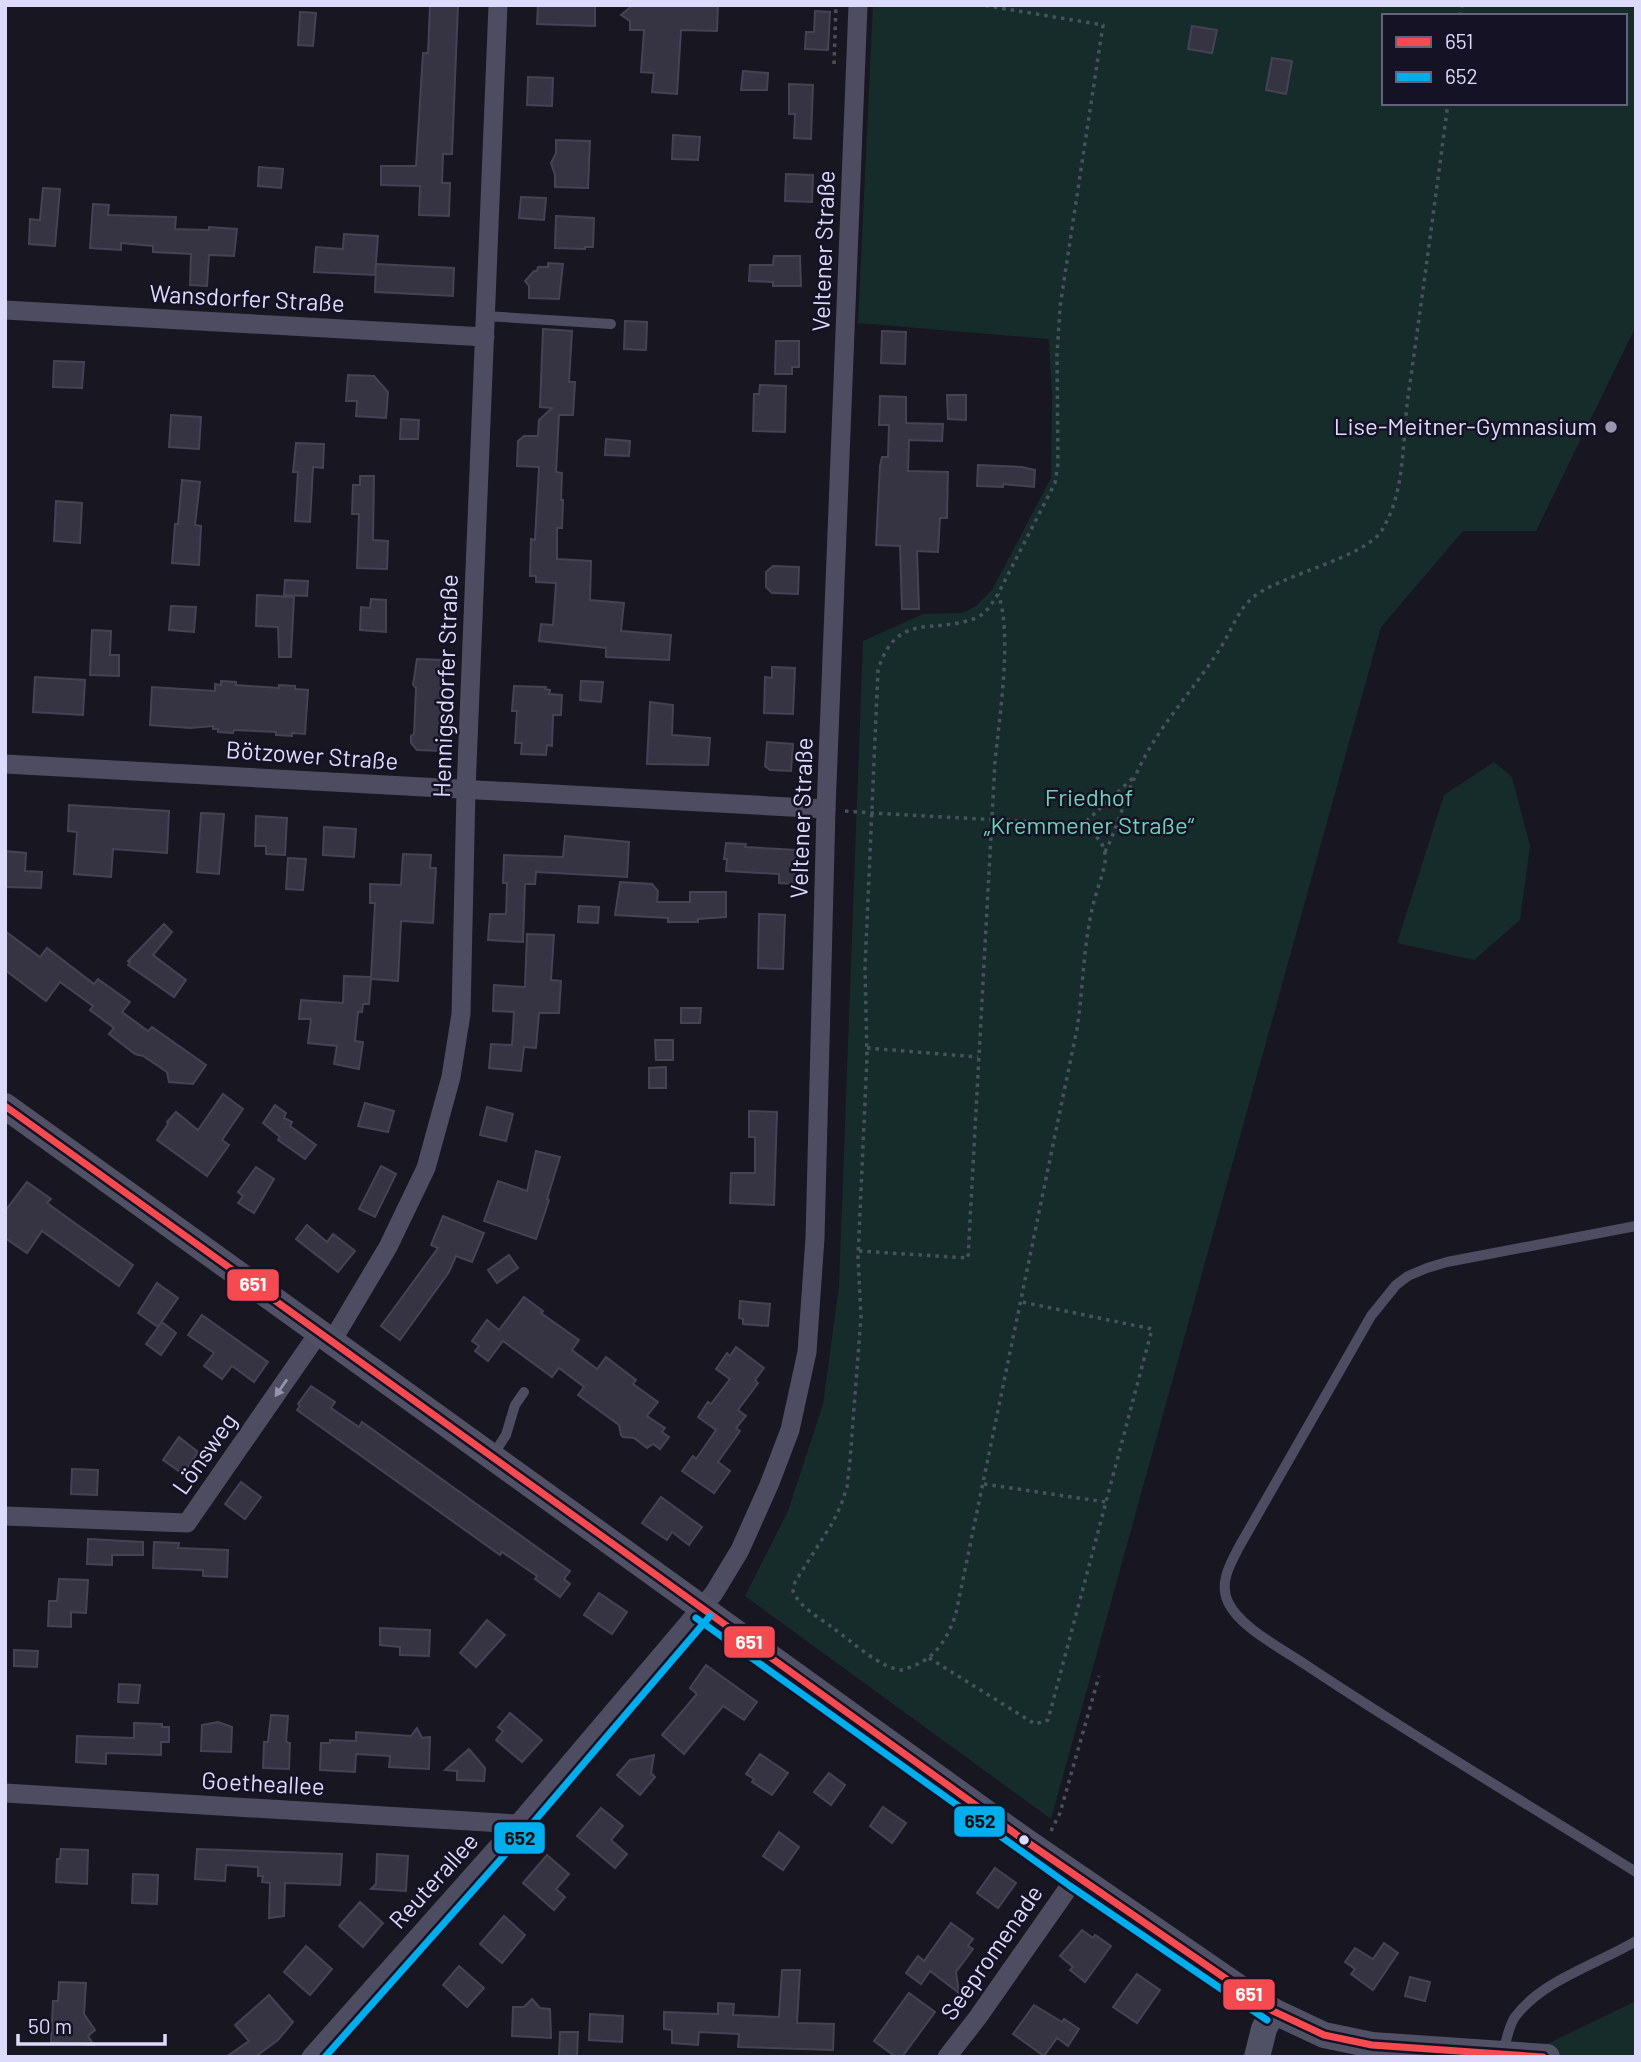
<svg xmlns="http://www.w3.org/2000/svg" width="1641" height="2062" viewBox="0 0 1641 2062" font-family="Barlow,sans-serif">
<rect width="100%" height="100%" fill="#181621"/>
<g fill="#162c2b" fill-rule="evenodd">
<path d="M873,5H1636V326L1536,531H1463L1381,627L1051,1819L745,1596L788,1511L823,1404L839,1286L863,641L923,614L962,613L976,606L992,590L1051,478L1052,398L1049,339L858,323ZM1384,16H1625V103H1384Z"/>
<polygon points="1494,762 1512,777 1530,846 1520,920 1474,960 1397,943 1444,795"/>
<polygon points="1636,2001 1636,2057 1520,2057"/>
</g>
<g fill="#363442" stroke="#454254" stroke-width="2">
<polygon points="430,5 458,5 452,154 443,154 442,183 450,183 449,216 419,215 420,186 381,185 381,166 416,166 423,53 428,53"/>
<polygon points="538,5 595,5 595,26 537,24"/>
<polygon points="633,5 718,5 717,31 681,30 677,94 652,92 654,73 641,72 644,30 630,30 630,21 621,15"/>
<polygon points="815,11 830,12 828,50 805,49 806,32 814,32"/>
<polygon points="300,12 316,13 313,46 298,45"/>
<polygon points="1192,26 1217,30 1212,53 1188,49"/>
<polygon points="1272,58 1292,61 1286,94 1266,90"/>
<polygon points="743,71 768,73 767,90 741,90"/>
<polygon points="528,77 553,78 552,106 527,105"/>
<polygon points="789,84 813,85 811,139 794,138 795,114 789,114"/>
<polygon points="673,135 700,137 698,160 672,159"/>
<polygon points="556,140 590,141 588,188 555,187 555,175 551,163 556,153"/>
<polygon points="259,167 283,169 281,188 258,186"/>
<polygon points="786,174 813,175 812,202 785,201"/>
<polygon points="43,188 60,189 55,246 29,244 30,219 40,220"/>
<polygon points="521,197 546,198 544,220 519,218"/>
<polygon points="93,204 109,205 108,215 176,217 175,229 209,230 209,227 237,229 234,256 209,255 207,286 190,285 191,254 153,252 153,246 121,243 121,250 90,248"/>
<polygon points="556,216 594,218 593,247 585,247 585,249 555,248"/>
<polygon points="344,234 378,236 375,275 314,272 316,247 343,249"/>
<polygon points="774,256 800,256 801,286 773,286 773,282 749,281 750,265 773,265"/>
<polygon points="548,263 563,264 559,299 529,298 529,286 525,281 534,271 537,271 538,267 548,267"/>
<polygon points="376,264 454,268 453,296 375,292"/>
<polygon points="625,321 647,322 646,350 624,349"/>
<polygon points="543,329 572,331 569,382 575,382 573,415 559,415 556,472 562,473 561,500 563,500 562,528 557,528 557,559 591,561 590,600 624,603 621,631 671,635 669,660 606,657 606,648 539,641 541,624 553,625 556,583 536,582 536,576 530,576 531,539 535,540 539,467 517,466 518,441 524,436 538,436 539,420 552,408 540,407"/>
<polygon points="882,331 906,332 905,364 881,363"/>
<polygon points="776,341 799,341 799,367 792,367 792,374 775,374"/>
<polygon points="54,361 84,362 82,388 53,387"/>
<polygon points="348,375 374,376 388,392 386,418 356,416 357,401 346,401"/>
<polygon points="760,385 786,386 785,432 753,431 754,394 759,394"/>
<polygon points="947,395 966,395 966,420 948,419"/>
<polygon points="880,396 906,397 906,423 943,424 942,441 909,440 908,471 948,472 947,518 940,518 938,552 917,551 919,609 902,609 900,546 876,545 880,466 882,457 888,457 889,425 879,425"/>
<polygon points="171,415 201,417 199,449 169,447"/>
<polygon points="401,419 419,420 418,439 400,439"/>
<polygon points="606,439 630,441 629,456 605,455"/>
<polygon points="296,443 324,444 323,468 313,467 310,522 295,521 298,472 293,472"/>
<polygon points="978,465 1022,467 1035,470 1034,487 1003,484 1003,487 977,486"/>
<polygon points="360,476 374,476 373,540 388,541 387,569 357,568 359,514 352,514 353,485 360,485"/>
<polygon points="182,480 200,482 195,525 201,526 199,565 172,563 175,524 178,524"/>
<polygon points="56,501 82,503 80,543 54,541"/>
<polygon points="773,566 799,567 798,594 772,593 766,587 766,572"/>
<polygon points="285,580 308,581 307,596 284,595"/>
<polygon points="257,595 294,597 291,657 279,657 278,627 256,626"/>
<polygon points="371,599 386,600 386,632 360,630 361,607 370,608"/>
<polygon points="171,606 196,607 194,632 169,630"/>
<polygon points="92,630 111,631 110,655 119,655 119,676 90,675"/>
<polygon points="417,659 445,660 442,751 417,750 411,743 411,736 414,734 416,688 413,685"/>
<polygon points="772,667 795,668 793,714 764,713 765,677 772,678"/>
<polygon points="35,677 85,680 83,715 33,712"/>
<polygon points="221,681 236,682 236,685 279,688 279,685 295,686 295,689 308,690 305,734 292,733 292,736 276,735 276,732 234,730 233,733 218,732 218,729 213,729 213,726 190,728 150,725 152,687 215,691 215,684 221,685"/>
<polygon points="581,681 603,682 601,702 580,700"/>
<polygon points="514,686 546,687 545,689 550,690 549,694 562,695 561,715 553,715 552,746 547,745 546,755 521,754 522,743 515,743 517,711 512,711"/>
<polygon points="650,702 673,705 672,735 710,738 708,765 647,764"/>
<polygon points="767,742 793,744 791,771 770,770 765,766"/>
<polygon points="69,805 169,811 167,853 113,849 111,877 74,874 77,832 68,831"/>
<polygon points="201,813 224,814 219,874 197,872"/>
<polygon points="256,816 287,818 285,855 266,854 266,846 255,846"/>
<polygon points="324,827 356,829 354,857 323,855"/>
<polygon points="565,836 629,842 627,877 536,872 535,884 525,884 523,942 488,940 490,914 506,914 507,883 503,883 504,855 563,857"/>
<polygon points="726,843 746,844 745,847 796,850 795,884 779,883 779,874 726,871 727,859 724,859"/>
<polygon points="5,851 26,853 25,871 42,872 41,888 5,887"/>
<polygon points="403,854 431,855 430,868 436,868 433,923 401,921 398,981 371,979 369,1004 363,1004 362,1012 358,1012 355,1041 363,1042 359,1069 334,1064 337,1046 308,1043 311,1019 299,1019 301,1000 343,1003 344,976 371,977 375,903 370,903 370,884 401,885"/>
<polygon points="288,858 306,859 303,890 286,889"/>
<polygon points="620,882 652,884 658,891 657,902 690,902 690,892 726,892 726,917 698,919 698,922 668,922 668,918 615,915"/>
<polygon points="579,906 599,907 598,923 578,922"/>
<polygon points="759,914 785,915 783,969 758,968"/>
<polygon points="164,924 172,932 153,955 186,980 174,997 128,965 130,962 128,961"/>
<polygon points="5,931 40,957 47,948 94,984 98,979 130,1002 122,1012 148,1031 152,1027 206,1065 193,1084 169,1082 167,1072 143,1056 135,1054 109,1034 114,1028 90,1010 93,1006 60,982 46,1001 5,970"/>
<polygon points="527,934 554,935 551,980 561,981 559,1013 539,1013 536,1048 524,1047 521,1071 489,1068 491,1044 512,1045 514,1012 493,1011 494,985 525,987"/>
<polygon points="681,1008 701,1008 700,1023 681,1023"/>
<polygon points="655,1040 673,1040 673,1060 656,1060"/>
<polygon points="666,1067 666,1088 649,1088 649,1068"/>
<polygon points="223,1094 243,1109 222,1140 229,1145 207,1176 157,1140 168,1124 167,1122 176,1112 198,1130"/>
<polygon points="365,1103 394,1111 388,1132 358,1126"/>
<polygon points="275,1105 286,1113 284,1118 292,1122 290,1126 316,1145 305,1159 278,1140 280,1137 263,1123"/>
<polygon points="487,1107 513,1114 506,1141 480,1135"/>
<polygon points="749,1111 777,1112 774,1205 730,1203 731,1173 755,1173 755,1137 749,1137"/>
<polygon points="536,1151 560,1157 547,1199 549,1200 536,1239 484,1221 498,1181 527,1191"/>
<polygon points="381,1166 396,1174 375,1217 359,1209"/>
<polygon points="256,1167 274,1179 254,1213 238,1203 243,1196 238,1192"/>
<polygon points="27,1182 51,1199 47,1203 133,1265 119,1286 42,1231 27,1253 5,1238 5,1211"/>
<polygon points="443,1216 484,1233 472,1262 456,1256 449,1272 400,1340 381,1326 438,1248 431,1245"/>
<polygon points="307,1225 327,1242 333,1234 355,1251 338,1272 296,1239"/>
<polygon points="509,1255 518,1268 497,1283 488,1270"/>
<polygon points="157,1283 178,1298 158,1327 138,1313"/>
<polygon points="524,1297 543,1311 541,1313 579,1340 572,1350 597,1369 606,1357 636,1380 633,1384 658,1402 647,1416 665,1428 662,1432 669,1437 660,1449 653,1444 647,1448 634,1438 623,1437 621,1435 619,1425 578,1395 584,1387 559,1368 552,1377 503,1341 488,1361 475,1351 479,1346 472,1341 487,1320 499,1330"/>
<polygon points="740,1301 770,1304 768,1326 743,1324 743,1319 739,1318"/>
<polygon points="202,1315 268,1362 254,1382 232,1366 222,1379 204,1366 214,1353 188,1335"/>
<polygon points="162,1322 176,1333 161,1355 146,1344"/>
<polygon points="736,1347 764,1368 755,1380 758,1383 738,1410 746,1416 736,1428 740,1431 718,1462 730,1471 714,1493 682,1471 693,1456 696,1459 716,1430 698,1417 708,1402 711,1404 730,1379 716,1369 727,1353 730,1356"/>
<polygon points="311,1386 335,1402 331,1408 359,1427 362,1422 570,1571 564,1579 570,1584 560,1597 535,1579 537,1576 502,1552 500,1555 297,1410 300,1406 298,1404"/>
<polygon points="179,1437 198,1452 183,1474 163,1460"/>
<polygon points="72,1469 98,1470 97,1495 71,1494"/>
<polygon points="241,1482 261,1497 245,1519 225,1504"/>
<polygon points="661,1497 702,1527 689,1545 672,1532 667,1540 642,1523"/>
<polygon points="88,1539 143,1542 143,1555 112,1555 112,1565 87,1564"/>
<polygon points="154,1542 179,1543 178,1548 228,1550 227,1577 203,1576 203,1570 153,1568"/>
<polygon points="59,1579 88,1580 86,1613 71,1612 71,1627 48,1626 49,1601 57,1601"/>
<polygon points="599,1593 627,1612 612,1634 584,1615"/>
<polygon points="487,1620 505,1635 476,1667 460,1653"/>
<polygon points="380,1628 430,1630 429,1656 400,1655 400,1647 380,1645"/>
<polygon points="14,1650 38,1651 37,1667 14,1666"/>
<polygon points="706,1665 757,1702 744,1720 723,1706 684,1754 662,1735 697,1694 690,1688"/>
<polygon points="119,1684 140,1685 138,1703 118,1702"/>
<polygon points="510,1713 542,1740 522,1762 496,1740 503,1731 498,1727"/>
<polygon points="271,1715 288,1716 286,1742 290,1743 289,1769 263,1768 264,1742 268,1742"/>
<polygon points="218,1722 232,1727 231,1752 201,1751 202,1725"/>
<polygon points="134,1723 162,1724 162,1727 169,1727 169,1742 161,1742 161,1755 106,1753 106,1764 76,1762 77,1736 134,1738"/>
<polygon points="417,1728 422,1738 430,1737 429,1769 389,1767 390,1756 356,1754 355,1772 320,1770 321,1743 330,1743 330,1740 356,1741 356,1732 411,1736"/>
<polygon points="469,1749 485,1768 484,1781 457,1780 457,1771 445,1770"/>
<polygon points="760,1754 788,1773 772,1795 752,1782 754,1779 746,1774"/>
<polygon points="654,1755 651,1773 655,1777 640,1795 617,1775 630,1760"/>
<polygon points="829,1773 845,1785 831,1805 814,1792"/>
<polygon points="883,1807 906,1823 892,1843 870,1826"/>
<polygon points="601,1808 623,1826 611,1840 627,1854 615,1868 577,1836"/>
<polygon points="779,1832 799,1847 783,1870 763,1856"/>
<polygon points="61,1849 88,1850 87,1884 56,1882 57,1859 60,1859"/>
<polygon points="197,1849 342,1854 340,1885 285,1883 284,1916 269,1918 270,1883 262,1882 263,1876 258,1876 258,1867 226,1865 225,1881 195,1879"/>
<polygon points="377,1854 408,1856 406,1891 371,1889 376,1884"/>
<polygon points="547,1855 569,1874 556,1889 565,1897 554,1910 523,1883"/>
<polygon points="995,1868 1016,1883 998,1908 977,1893"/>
<polygon points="133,1874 158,1875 157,1904 132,1903"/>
<polygon points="360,1902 383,1923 363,1947 339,1926"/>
<polygon points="504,1916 525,1935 502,1963 480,1944"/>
<polygon points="951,1923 973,1939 968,1946 973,1949 956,1972 959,1993 930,1971 921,1984 906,1973 918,1956 924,1961"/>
<polygon points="1082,1930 1093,1938 1095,1935 1111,1946 1085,1982 1070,1970 1073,1967 1060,1956"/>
<polygon points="1384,1943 1398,1953 1373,1990 1351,1974 1355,1969 1345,1962 1355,1948 1373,1959"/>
<polygon points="306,1946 332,1969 310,1995 284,1972"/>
<polygon points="459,1966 484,1988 467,2007 443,1985"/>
<polygon points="782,1970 800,1970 797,2023 834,2024 833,2050 738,2047 739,2034 699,2032 698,2045 672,2043 672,2030 664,2029 664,2012 718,2014 718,2003 734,2004 733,2015 779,2017"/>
<polygon points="1137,1974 1160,1990 1137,2023 1113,2007"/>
<polygon points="1410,1977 1430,1982 1425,2001 1405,1996"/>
<polygon points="59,1982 86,1983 84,2014 95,2030 88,2036 94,2045 51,2042 53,2001 58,2001"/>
<polygon points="909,1993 935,2012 902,2057 896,2057 874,2041"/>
<polygon points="269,1995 293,2022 278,2040 255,2057 226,2057 249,2041 235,2025"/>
<polygon points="532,1999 540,2008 550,2009 551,2038 512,2036 513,2007 524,2007"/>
<polygon points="1034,2005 1062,2022 1064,2019 1079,2029 1068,2046 1057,2038 1044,2056 1013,2034"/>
<polygon points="590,2014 623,2016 622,2042 589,2040"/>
<polygon points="560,2032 578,2032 577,2057 559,2056"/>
</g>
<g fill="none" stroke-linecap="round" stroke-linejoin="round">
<g stroke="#47525d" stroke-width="3.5" stroke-dasharray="3.5 5" stroke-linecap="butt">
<polyline points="1460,16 1462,5"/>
<polyline points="834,64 836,5"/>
<path d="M845,811L872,813L1071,824C1085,828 1099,834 1104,849C1108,863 1101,877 1097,891C1083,935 1084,984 1077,1029L956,1613C949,1636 937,1657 913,1666C912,1666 904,1670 903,1670C882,1670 850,1640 833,1628C820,1618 799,1607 793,1591L795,1582L833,1522L841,1505L847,1487L850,1460L861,1317L858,1257L867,1057L865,968L878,670C897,610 933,635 976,618C987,613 992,603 998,594L1055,483L1058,463L1057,355L1060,307L1103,25L982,5"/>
<polyline points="1080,827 1135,776"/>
<path d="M1105,852C1119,824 1126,793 1141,764C1162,722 1196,687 1221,647C1233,628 1238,608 1256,595C1285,574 1366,557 1382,530C1406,491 1402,440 1408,397C1422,299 1435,201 1448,103"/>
<polyline points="867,1048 978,1057"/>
<path d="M859,1251L968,1258L995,762C999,719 1013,633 998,594"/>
<polyline points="984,1484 1106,1502"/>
<polyline points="929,1658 1035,1724 1048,1720 1152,1329 1022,1302"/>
<polyline points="1051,1831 1060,1813 1099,1676"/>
</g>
<g stroke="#4d4c61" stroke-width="10">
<polyline points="486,316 611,324"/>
<path d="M1636,1226L1447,1262L1427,1268L1408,1276L1396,1285L1371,1316L1239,1547C1230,1564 1219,1583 1228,1602C1240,1628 1283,1649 1306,1665C1414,1737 1526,1803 1636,1872"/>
<polyline points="493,1455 506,1435 515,1405 524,1392"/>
<path d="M1503,2054C1506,2042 1508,2027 1515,2017C1542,1980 1598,1964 1636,1941"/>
</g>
<g stroke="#4d4c61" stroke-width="19">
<polyline points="5,310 485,337"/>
<polyline points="5,764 826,809"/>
<polyline points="332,1341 388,1247 426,1168 451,1077 461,1014 466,790 498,5"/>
<polyline points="5,1516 187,1523 320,1331"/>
<polyline points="5,1793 518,1824"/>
<polyline points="311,2057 518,1824 714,1593 740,1550 769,1485 790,1430 807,1352 815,1238 826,809 858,5"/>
<polyline points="947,2057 978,2017 1076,1877"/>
</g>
<g stroke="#515166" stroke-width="26">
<polyline points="5,1106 1024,1840 1273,2011 1324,2035 1372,2045 1547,2057"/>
<polyline points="1257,2057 1264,2029 1273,2011"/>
</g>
<g stroke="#151225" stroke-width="12">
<polyline id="bus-1" points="5,1106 1024,1840 1273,2011 1324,2035 1372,2045 1543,2057"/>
</g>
<g stroke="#151225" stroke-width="12">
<g id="bus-2">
<polyline points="696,1618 1070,1886 1267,2020"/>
<polyline points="325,2057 526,1831 710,1616"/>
</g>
</g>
<use href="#bus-1" stroke="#f54a50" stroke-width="7"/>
<use href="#bus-2" stroke="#00aded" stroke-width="7"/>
</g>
<defs><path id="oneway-solid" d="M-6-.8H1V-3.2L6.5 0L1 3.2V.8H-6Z" transform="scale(1.75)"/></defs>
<use fill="#9594ae" href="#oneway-solid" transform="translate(281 1388) rotate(125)"/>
<circle fill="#9896af" stroke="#151225" stroke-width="2.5" cx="1611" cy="427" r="7"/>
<circle fill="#dddbfb" stroke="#151225" stroke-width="2.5" cx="1024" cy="1840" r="6"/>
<g text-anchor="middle" stroke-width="5" stroke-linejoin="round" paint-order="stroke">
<g font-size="24" fill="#dddbfb" stroke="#151225">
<text transform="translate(824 251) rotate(-88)" y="8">Veltener Straße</text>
<text transform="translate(247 299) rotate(3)" y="8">Wansdorfer Straße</text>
<text transform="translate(446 686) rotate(-88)" y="8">Hennigsdorfer Straße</text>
<text transform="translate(312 756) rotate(4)" y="8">Bötzower Straße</text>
<text transform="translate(802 818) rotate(-88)" y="8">Veltener Straße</text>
<text transform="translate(205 1454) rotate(-55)" y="8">Lönsweg</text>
<text transform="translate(263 1784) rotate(3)" y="8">Goetheallee</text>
<text transform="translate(434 1881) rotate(-48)" y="8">Reuterallee</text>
<text transform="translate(992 1953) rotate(-55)" y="8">Seepromenade</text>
</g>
<g font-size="24" fill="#dddbfb" stroke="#151225" text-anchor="end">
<text x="1597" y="435">Lise-Meitner-Gymnasium</text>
</g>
<g font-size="24" fill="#6ed3b6" stroke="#151225">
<text x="1089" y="806">Friedhof<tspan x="1089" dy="28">„Kremmener Straße“</tspan></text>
</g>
</g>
<g stroke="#151225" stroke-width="2.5">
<rect x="226" y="1268" width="54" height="34" rx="7" fill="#f54a50"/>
<rect x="723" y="1625" width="53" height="34" rx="7" fill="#f54a50"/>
<rect x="953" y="1805" width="53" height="33" rx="7" fill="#00aded"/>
<rect x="493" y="1821" width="53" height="34" rx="7" fill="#00aded"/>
<rect x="1222" y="1978" width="54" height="33" rx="7" fill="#f54a50"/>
</g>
<g font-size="19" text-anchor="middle" font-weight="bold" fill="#fff">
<text x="253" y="1291">651</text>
<text x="749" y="1649">651</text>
<text x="1249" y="2001">651</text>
</g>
<g font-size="19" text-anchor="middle" font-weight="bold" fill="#111">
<text x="980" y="1828">652</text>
<text x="520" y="1845">652</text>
</g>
<rect width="1641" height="2062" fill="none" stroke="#dddbfb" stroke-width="14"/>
<rect x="1382" y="14" width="245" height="91" fill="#151225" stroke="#65627b" stroke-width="2"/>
<rect x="1396" y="37" width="35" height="10" fill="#f54a50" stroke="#65627b" stroke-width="2"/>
<text x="1445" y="49" font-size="21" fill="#dddbfb">651</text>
<rect x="1396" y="72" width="35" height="10" fill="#00aded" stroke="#65627b" stroke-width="2"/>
<text x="1445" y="84" font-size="21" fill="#dddbfb">652</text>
<path d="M18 2034v10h147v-10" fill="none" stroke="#dddbfb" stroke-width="3.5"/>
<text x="28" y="2034" font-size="21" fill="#dddbfb" stroke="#151225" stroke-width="5" paint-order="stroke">50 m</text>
</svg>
